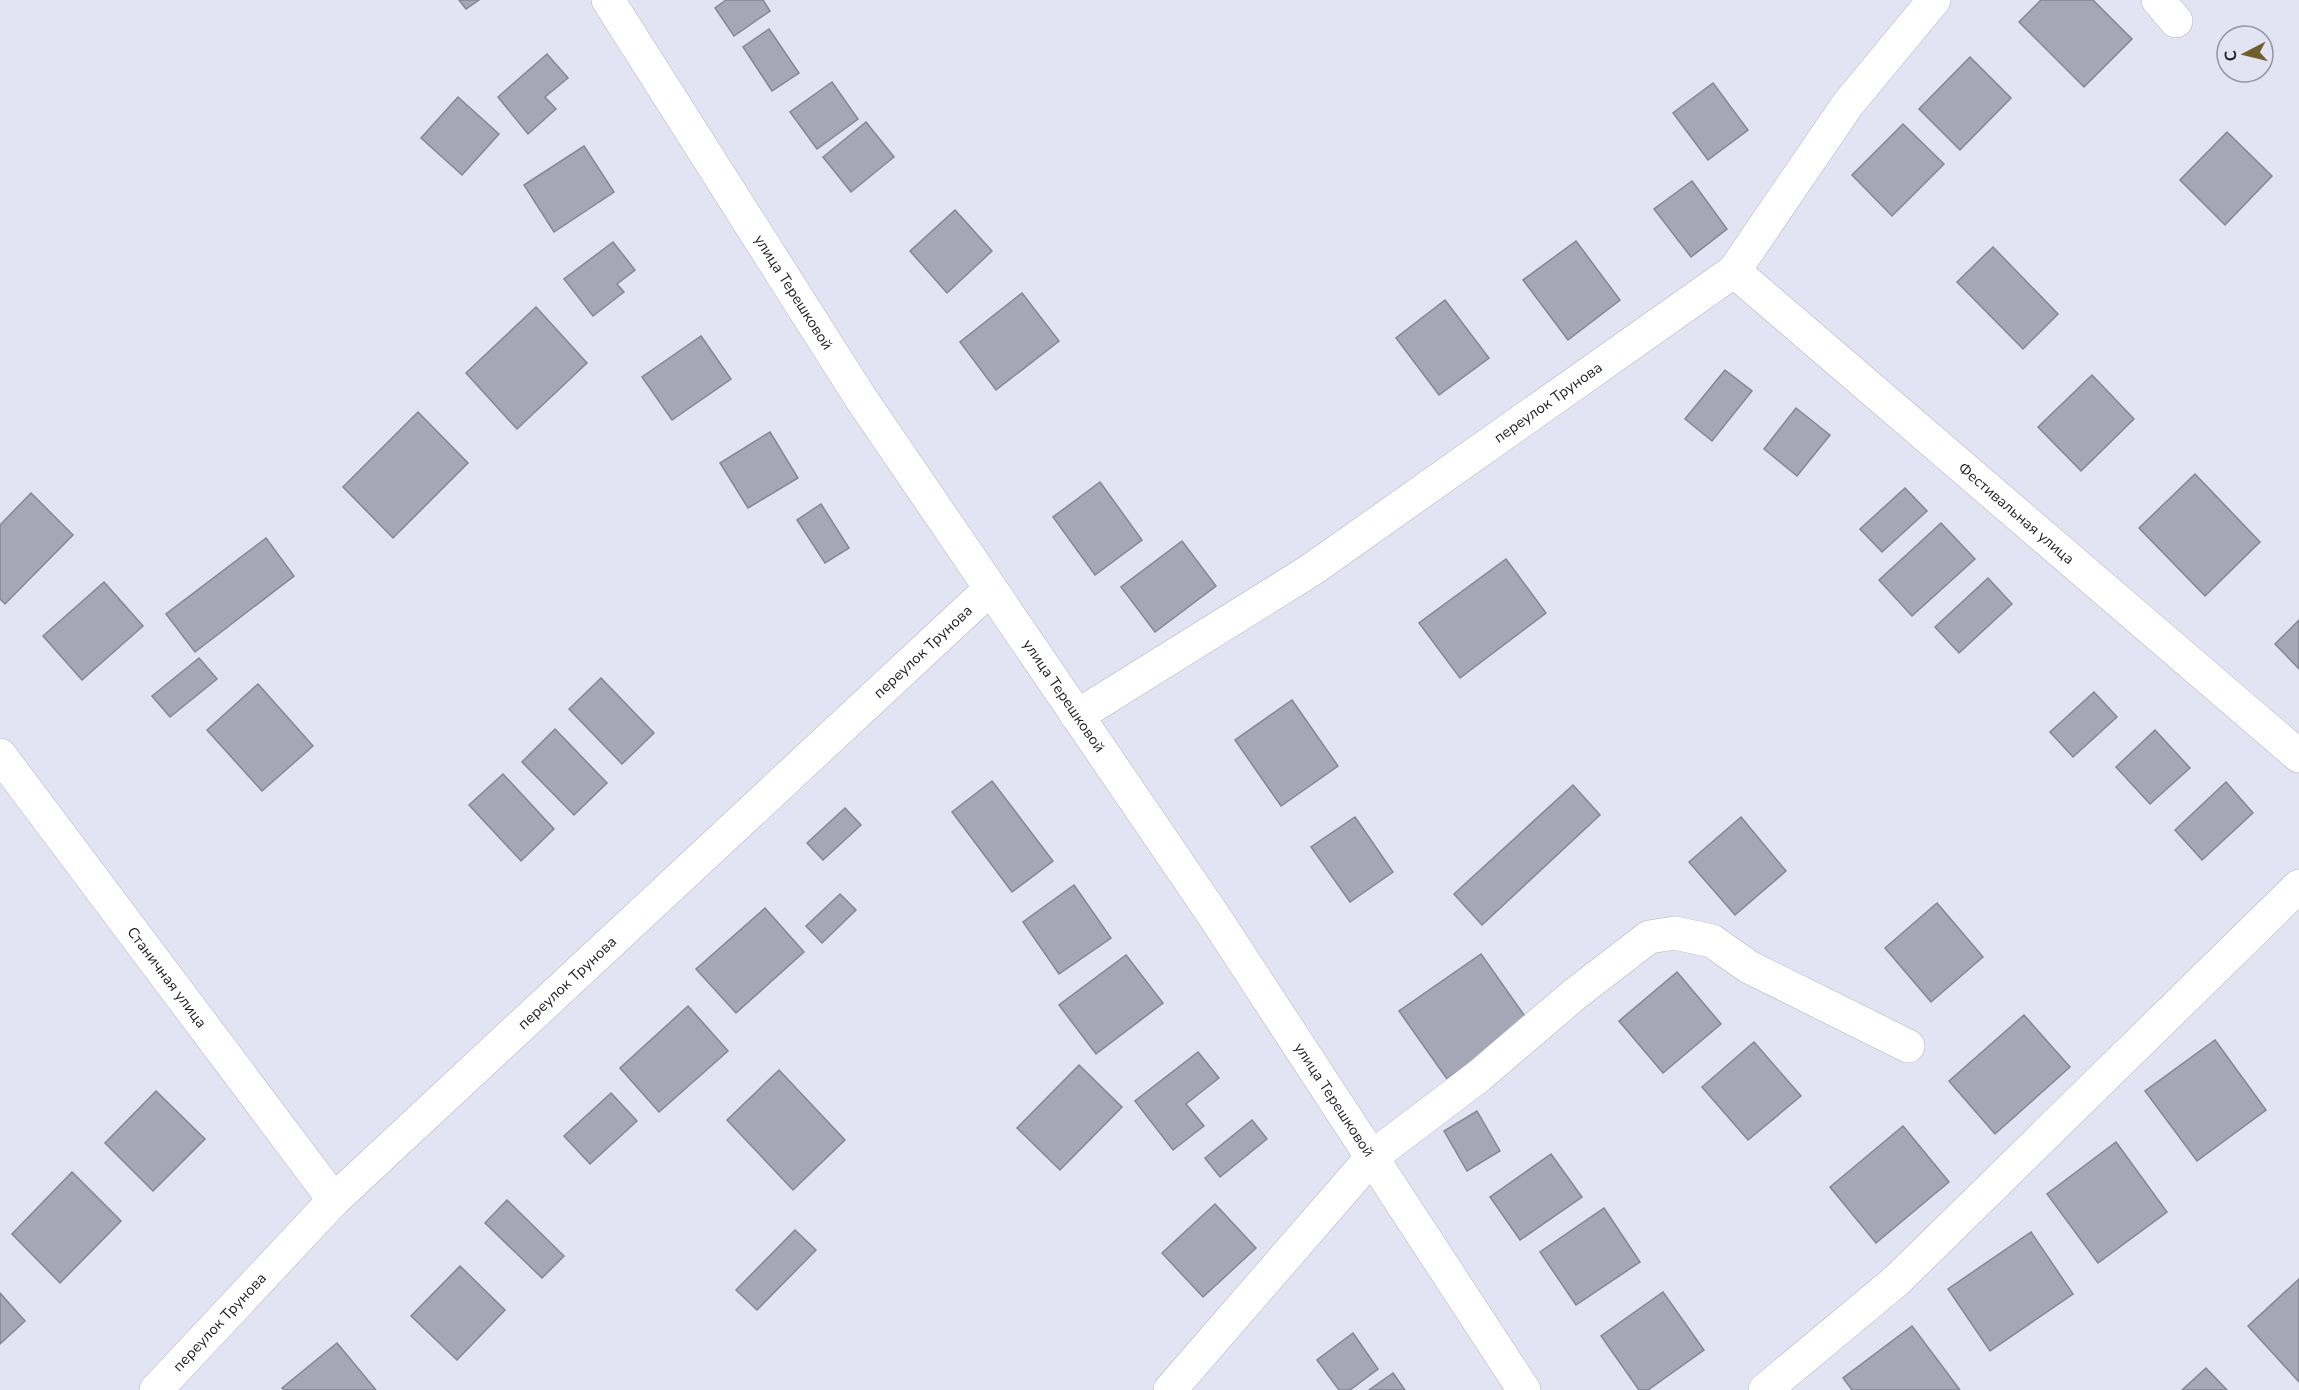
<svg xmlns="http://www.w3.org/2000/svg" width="2299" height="1390" viewBox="0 0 2299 1390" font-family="'Nunito Sans',sans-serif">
<rect width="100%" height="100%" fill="#e2e4f3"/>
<g fill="#a6a7b6" stroke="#848694" stroke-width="1.5">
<polygon points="459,0 479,0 466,9"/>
<polygon points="726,0 763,0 770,11 734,36 715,8"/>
<polygon points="2041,0 2093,0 2132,39 2084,87 2019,22"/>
<polygon points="769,29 799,73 772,91 743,47"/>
<polygon points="547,54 568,78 545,97 556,109 528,134 498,97"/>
<polygon points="1970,57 2011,98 1960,150 1919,109"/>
<polygon points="832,82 858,119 817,149 790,112"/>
<polygon points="1713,83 1748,130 1708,160 1673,113"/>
<polygon points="458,97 499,134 462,175 421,138"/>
<polygon points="866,122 894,157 851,192 823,157"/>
<polygon points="1903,124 1944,164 1892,216 1852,175"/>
<polygon points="2227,132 2272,176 2225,225 2180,180"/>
<polygon points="584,146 614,192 554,232 524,185"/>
<polygon points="1692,181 1727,229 1691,257 1654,209"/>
<polygon points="955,210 992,251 947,293 910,251"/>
<polygon points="1576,241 1620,300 1568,340 1523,280"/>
<polygon points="613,242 635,270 617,284 624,292 593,316 564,279"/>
<polygon points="1993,247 2058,314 2023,349 1957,282"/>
<polygon points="1022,293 1059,341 996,390 960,342"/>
<polygon points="1445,300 1489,358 1439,395 1396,338"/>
<polygon points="536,307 587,363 517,429 466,373"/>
<polygon points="701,336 731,379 672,420 642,377"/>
<polygon points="1725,370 1752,391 1712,441 1685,419"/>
<polygon points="2092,375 2134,419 2081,471 2038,427"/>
<polygon points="1796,408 1830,435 1797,476 1764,449"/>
<polygon points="418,412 468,463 393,538 343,487"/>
<polygon points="770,432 798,478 748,508 720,463"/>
<polygon points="2195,474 2260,542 2205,596 2139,528"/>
<polygon points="1100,482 1142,540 1095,575 1053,517"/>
<polygon points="1905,488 1927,511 1882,552 1860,529"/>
<polygon points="31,493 73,535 5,604 0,599 0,525"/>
<polygon points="821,504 849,548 825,563 797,520"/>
<polygon points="1941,523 1975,559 1912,616 1879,580"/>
<polygon points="266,538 294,576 195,652 166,614"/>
<polygon points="1182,541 1216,586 1155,632 1121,587"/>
<polygon points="1506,559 1546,613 1460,678 1419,623"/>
<polygon points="1988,578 2012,604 1959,653 1935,627"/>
<polygon points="104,582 143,626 82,680 43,636"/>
<polygon points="2299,620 2299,669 2275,644"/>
<polygon points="199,658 217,679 170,717 152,696"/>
<polygon points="601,678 654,733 622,764 569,709"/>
<polygon points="258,684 313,746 262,791 207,730"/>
<polygon points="2094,692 2117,717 2073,757 2050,732"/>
<polygon points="1292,700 1338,766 1281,806 1235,740"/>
<polygon points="555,729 607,783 574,815 522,762"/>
<polygon points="2155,730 2190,768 2150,804 2116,767"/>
<polygon points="503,774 554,829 521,861 469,805"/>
<polygon points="992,781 1053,861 1012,892 952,812"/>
<polygon points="2226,782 2253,813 2202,860 2175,830"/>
<polygon points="1573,785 1600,815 1482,925 1454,894"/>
<polygon points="845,808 861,825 823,860 807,843"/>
<polygon points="1355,817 1393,872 1350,902 1311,847"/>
<polygon points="1741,817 1786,871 1735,915 1689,862"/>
<polygon points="1074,885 1111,938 1059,974 1023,922"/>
<polygon points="840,894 856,910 822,943 806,926"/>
<polygon points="1937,903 1983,957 1931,1002 1885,948"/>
<polygon points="765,908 804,952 736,1013 696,969"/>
<polygon points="1481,954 1529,1022 1447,1079 1399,1011"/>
<polygon points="1126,955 1163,1003 1096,1054 1059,1005"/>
<polygon points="1677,972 1721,1024 1663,1073 1619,1021"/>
<polygon points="688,1006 728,1051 659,1112 620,1068"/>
<polygon points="2024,1015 2070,1067 1995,1134 1949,1081"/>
<polygon points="2215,1040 2266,1110 2197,1161 2145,1091"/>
<polygon points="1754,1042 1801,1096 1748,1140 1702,1087"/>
<polygon points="1198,1052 1219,1078 1186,1104 1204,1126 1173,1150 1135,1101"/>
<polygon points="1079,1065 1122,1107 1060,1170 1017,1128"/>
<polygon points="779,1070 845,1140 793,1190 727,1120"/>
<polygon points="156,1091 205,1139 153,1191 105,1143"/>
<polygon points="611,1093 637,1121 590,1164 564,1136"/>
<polygon points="1477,1111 1500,1151 1467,1171 1444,1131"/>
<polygon points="1252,1120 1267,1139 1220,1177 1205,1158"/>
<polygon points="1903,1126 1949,1182 1876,1243 1830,1187"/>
<polygon points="2116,1142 2167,1212 2098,1263 2047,1194"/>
<polygon points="1551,1154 1582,1197 1520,1240 1490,1197"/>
<polygon points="72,1172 121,1221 60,1283 12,1234"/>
<polygon points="507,1200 564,1256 542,1278 485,1223"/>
<polygon points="1215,1204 1256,1248 1203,1297 1162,1253"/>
<polygon points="1604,1208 1640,1262 1576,1305 1540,1252"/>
<polygon points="795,1230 816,1250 757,1310 736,1290"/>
<polygon points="2031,1232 2073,1294 1990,1351 1948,1289"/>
<polygon points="460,1266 505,1310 457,1360 411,1316"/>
<polygon points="2299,1279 2299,1382 2248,1326"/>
<polygon points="1663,1292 1704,1350 1648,1390 1639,1390 1601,1336"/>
<polygon points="0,1293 25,1321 0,1344"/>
<polygon points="1912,1326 1960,1390 1852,1390 1843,1378"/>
<polygon points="1353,1333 1378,1369 1350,1390 1339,1390 1317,1360"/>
<polygon points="337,1343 376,1390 284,1390 282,1388"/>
<polygon points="2206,1368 2227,1390 2182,1390"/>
<polygon points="1393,1373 1405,1390 1369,1390"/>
</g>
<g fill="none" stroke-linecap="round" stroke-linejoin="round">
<g stroke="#b3b5c4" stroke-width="34">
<g id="minor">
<path id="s1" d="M608,0L860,397L1214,916L1524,1390"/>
<polyline points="2158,0 2176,21"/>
<path id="s2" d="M1734,271L2299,756"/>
<path id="s3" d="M1077,716L1311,570L1734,271L1848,104L1934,0"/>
<path id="s4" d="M0,755L334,1200"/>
<path id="s5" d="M156,1390L334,1200L990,589"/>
<polyline points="1170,1390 1372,1157 1479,1076 1575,994 1649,937 1675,933 1712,941 1749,967 1908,1046"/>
<polyline points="1765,1390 1896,1281 2299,886"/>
</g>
</g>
<use href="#minor" stroke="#fff" stroke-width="33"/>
</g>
<g text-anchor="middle" stroke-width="6" stroke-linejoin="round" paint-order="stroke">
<g font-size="15" fill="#1e1f25" stroke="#e2e4f3">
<text dy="5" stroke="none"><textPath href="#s1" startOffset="346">улица Терешковой</textPath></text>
<text dy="5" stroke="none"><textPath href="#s3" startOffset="566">переулок Трунова</textPath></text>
<text dy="5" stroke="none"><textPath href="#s2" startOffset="372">Фестивальная улица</textPath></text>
<text dy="5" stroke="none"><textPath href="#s5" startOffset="1065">переулок Трунова</textPath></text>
<text dy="5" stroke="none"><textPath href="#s1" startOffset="832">улица Терешковой</textPath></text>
<text dy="5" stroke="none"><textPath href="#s4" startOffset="278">Станичная улица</textPath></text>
<text dy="5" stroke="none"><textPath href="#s5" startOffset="579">переулок Трунова</textPath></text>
<text dy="5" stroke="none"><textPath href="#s1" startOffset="1318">улица Терешковой</textPath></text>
<text dy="5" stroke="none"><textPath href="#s5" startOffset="93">переулок Трунова</textPath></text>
</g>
</g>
<g transform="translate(2245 54) rotate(263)"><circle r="28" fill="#e2e4f3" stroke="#9495a1" stroke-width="1.5"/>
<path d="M0-4.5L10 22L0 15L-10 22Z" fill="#705f2d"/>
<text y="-9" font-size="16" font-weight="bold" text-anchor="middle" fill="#1e1f25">С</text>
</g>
</svg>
